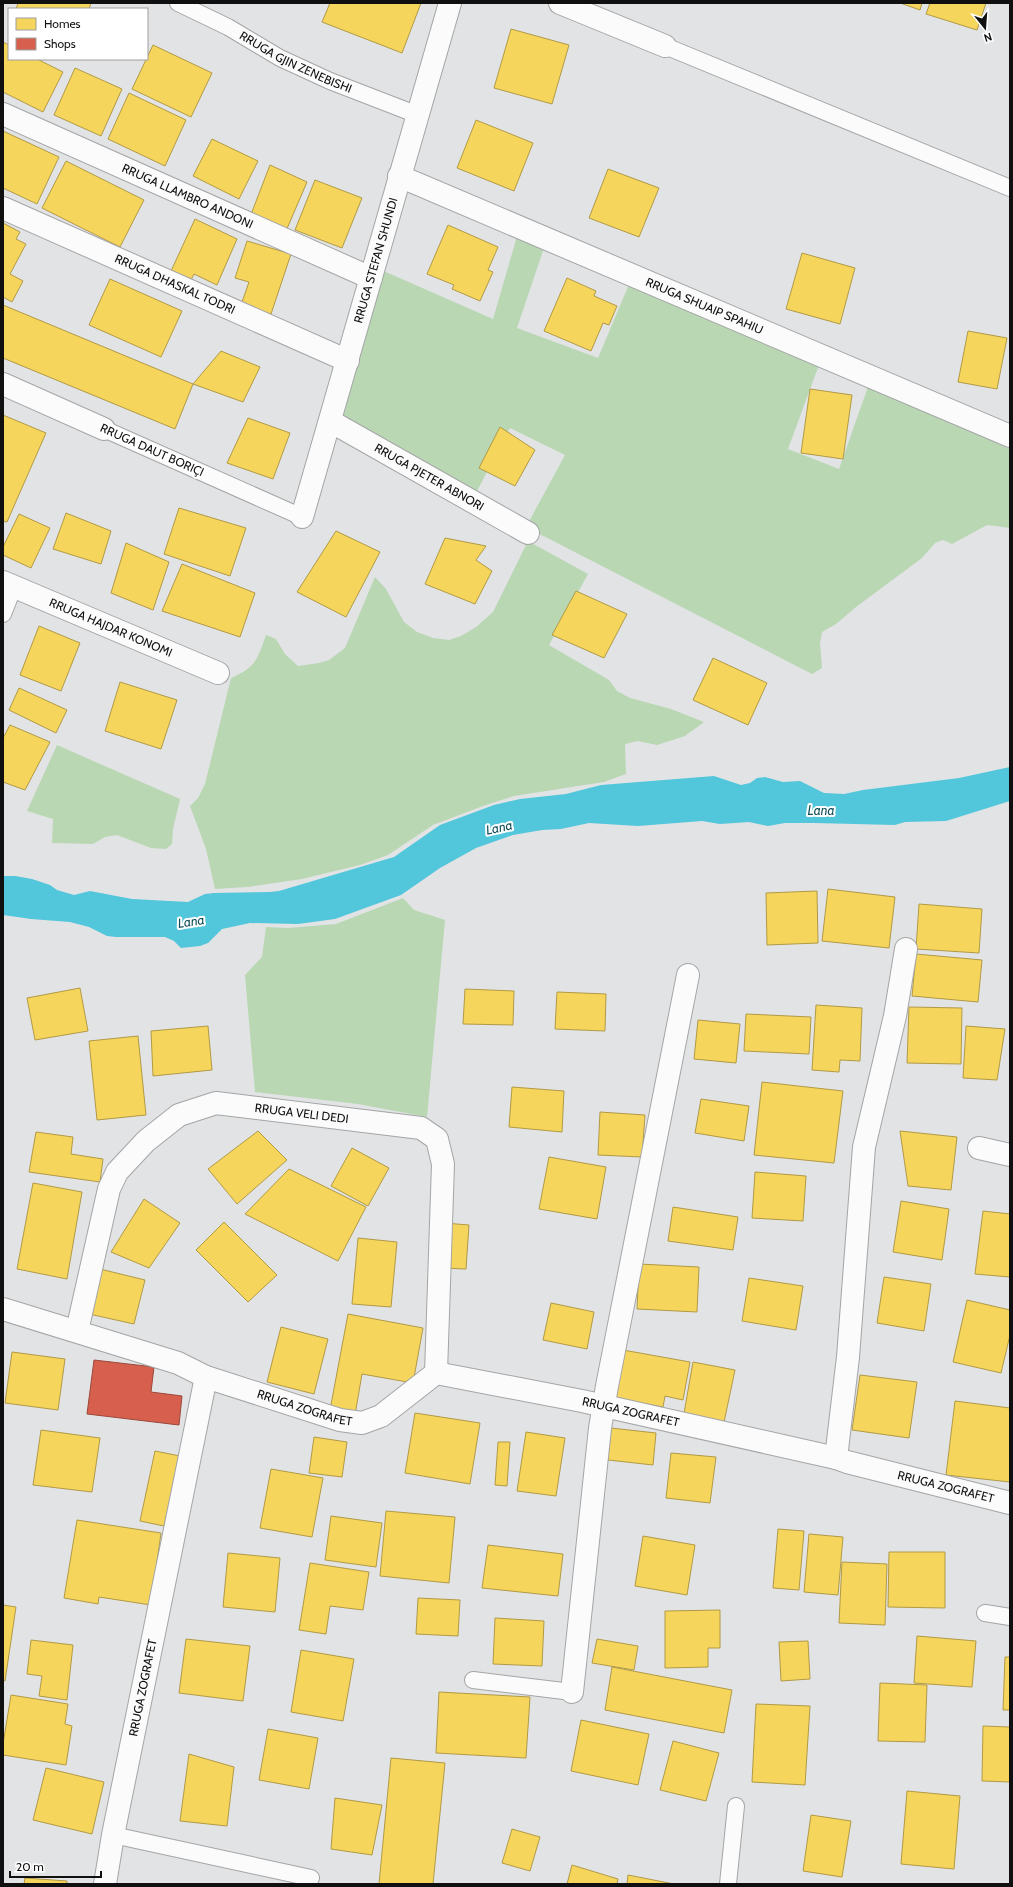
<svg xmlns="http://www.w3.org/2000/svg" width="1013" height="1887" viewBox="0 0 1013 1887" font-family="Cabin,sans-serif">
<rect width="100%" height="100%" fill="#e2e3e5"/>
<g fill="#b9d7b3">
<polygon points="518,233 545,245 517,328 598,358 630,282 820,362 788,449 839,469 869,384 975,429 985,438 1010,449 1010,528 987,525 952,544 943,540 935,543 922,558 856,607 836,624 822,632 820,643 822,668 812,674 526,527 565,455 510,428 476,493 343,419 341,408 379,269 493,319"/>
<path d="M528,541L588,574L549,645L609,680L617,691L630,698L671,709L704,722L685,736L657,745L638,741L625,744L626,774L604,782L514,796L483,806L433,825L388,855L360,865L302,879L247,887L215,889L206,849L190,806L198,798L205,784L231,678C256,667 257,660 266,635L276,639L285,654L298,666L319,663L329,660L345,648L375,577L386,589L404,622L417,632L433,638L449,640L461,636L476,627L493,612Z"/>
<polygon points="57,745 180,799 173,829 172,844 166,849 151,848 117,835 105,837 93,844 52,843 53,819 27,811"/>
<polygon points="403,898 414,910 445,920 427,1117 358,1104 255,1092 245,975 262,957 266,927 288,928 336,924"/>
</g>
<polygon fill="#52c6db" points="1010,767 1010,801 946,821 905,822 895,825 814,823 785,823 768,826 749,822 720,824 702,821 638,826 589,823 561,829 542,830 513,835 476,848 440,868 401,895 335,919 298,924 250,923 222,929 208,943 200,946 181,948 174,941 165,937 116,937 107,936 89,927 70,922 31,919 3,915 3,876 15,876 32,879 50,885 57,890 74,895 90,891 132,899 188,902 205,894 214,893 270,892 279,891 394,857 440,825 494,805 520,799 566,794 601,785 714,776 741,785 750,783 757,778 765,777 783,782 800,781 824,793 844,794 863,790 959,778"/>
<g fill="#f6d55c" stroke="#b19a46">
<polygon points="18,3 91,3 89,9 16,9"/>
<polygon points="330,3 421,3 402,53 322,22"/>
<polygon points="900,3 922,3 920,10"/>
<polygon points="930,3 986,3 977,30 926,14"/>
<polygon points="511,29 569,45 552,104 494,88"/>
<polygon points="3,42 9,45 9,59 37,59 63,72 43,112 3,92"/>
<polygon points="153,45 212,73 191,117 132,89"/>
<polygon points="75,68 122,89 101,136 54,115"/>
<polygon points="129,93 186,120 165,166 108,139"/>
<polygon points="476,120 533,143 514,191 457,168"/>
<polygon points="3,131 59,157 37,204 3,188"/>
<polygon points="212,139 258,161 239,199 193,176"/>
<polygon points="66,161 144,200 120,247 42,208"/>
<polygon points="270,165 307,182 286,231 250,217"/>
<polygon points="608,169 659,188 639,237 589,218"/>
<polygon points="315,180 362,198 342,248 295,230"/>
<polygon points="195,219 237,239 217,285 194,274 191,280 171,271"/>
<polygon points="3,223 20,232 16,239 26,244 10,274 23,281 12,302 3,297"/>
<polygon points="448,225 498,247 488,270 493,272 480,301 452,289 454,285 427,274"/>
<polygon points="247,241 291,254 271,314 241,305 249,282 235,278"/>
<polygon points="802,253 855,268 840,324 786,309"/>
<polygon points="567,278 596,291 594,296 617,306 609,325 603,323 591,351 544,331"/>
<polygon points="110,279 182,311 161,357 89,325"/>
<polygon points="3,305 193,384 175,429 3,358"/>
<polygon points="968,331 1007,338 997,389 958,382"/>
<polygon points="221,351 260,367 243,402 193,384"/>
<polygon points="810,389 852,395 843,459 801,453"/>
<polygon points="3,415 46,433 7,522 3,521"/>
<polygon points="248,418 290,433 273,479 227,463"/>
<polygon points="500,427 535,450 515,486 479,468"/>
<polygon points="179,508 246,528 230,576 164,554"/>
<polygon points="66,513 111,531 101,564 53,549"/>
<polygon points="19,514 50,528 31,568 3,555 3,547"/>
<polygon points="336,531 380,552 346,617 297,592"/>
<polygon points="445,538 486,546 476,560 492,571 475,604 425,584"/>
<polygon points="126,543 169,562 153,610 111,593"/>
<polygon points="182,564 255,593 240,637 162,611"/>
<polygon points="576,591 627,614 604,658 552,635"/>
<polygon points="39,626 80,643 61,691 20,675"/>
<polygon points="713,658 767,683 748,725 693,700"/>
<polygon points="120,682 177,700 161,749 105,731"/>
<polygon points="19,688 67,710 56,733 9,710"/>
<polygon points="10,725 50,742 25,790 3,782 3,738"/>
<polygon points="828,889 895,897 889,948 822,941"/>
<polygon points="817,891 818,943 767,945 766,893"/>
<polygon points="919,904 982,909 979,953 916,949"/>
<polygon points="916,954 982,960 978,1002 912,996"/>
<polygon points="80,988 88,1031 35,1040 27,998"/>
<polygon points="465,989 514,991 513,1025 463,1024"/>
<polygon points="557,992 606,994 605,1031 555,1029"/>
<polygon points="816,1005 862,1008 860,1061 840,1060 839,1072 812,1070"/>
<polygon points="909,1007 962,1008 961,1064 907,1063"/>
<polygon points="746,1014 811,1017 809,1054 744,1051"/>
<polygon points="698,1020 740,1024 736,1063 694,1059"/>
<polygon points="208,1026 212,1070 153,1076 151,1031"/>
<polygon points="966,1026 1005,1029 997,1080 963,1078"/>
<polygon points="138,1036 146,1115 97,1120 89,1041"/>
<polygon points="762,1082 843,1091 834,1163 754,1155"/>
<polygon points="512,1087 564,1091 562,1132 509,1127"/>
<polygon points="701,1099 749,1106 744,1141 695,1133"/>
<polygon points="600,1112 645,1115 642,1157 598,1155"/>
<polygon points="258,1131 287,1160 237,1204 208,1169"/>
<polygon points="900,1131 957,1137 951,1190 908,1186"/>
<polygon points="36,1132 73,1137 71,1154 103,1159 100,1182 29,1172"/>
<polygon points="352,1148 389,1168 368,1206 331,1186"/>
<polygon points="549,1157 606,1167 597,1219 539,1209"/>
<polygon points="289,1169 366,1207 338,1261 245,1214"/>
<polygon points="755,1172 806,1176 803,1221 752,1218"/>
<polygon points="33,1183 82,1192 67,1279 17,1269"/>
<polygon points="144,1199 180,1223 149,1268 111,1252"/>
<polygon points="901,1201 949,1209 942,1260 893,1252"/>
<polygon points="673,1207 738,1217 733,1250 668,1241"/>
<polygon points="983,1211 1010,1214 1010,1277 975,1274"/>
<polygon points="224,1222 277,1275 248,1302 196,1250"/>
<polygon points="444,1223 469,1225 466,1269 441,1268"/>
<polygon points="358,1238 397,1242 391,1307 352,1304"/>
<polygon points="639,1264 699,1267 697,1312 637,1309"/>
<polygon points="100,1269 145,1280 134,1324 89,1314"/>
<polygon points="884,1277 931,1284 924,1331 877,1323"/>
<polygon points="749,1278 803,1286 796,1330 742,1321"/>
<polygon points="967,1300 1010,1310 1010,1335 1001,1373 953,1362"/>
<polygon points="551,1303 594,1312 587,1349 543,1340"/>
<polygon points="348,1314 423,1328 413,1383 362,1374 355,1415 330,1410"/>
<polygon points="281,1327 328,1339 314,1394 267,1382"/>
<polygon points="623,1350 690,1362 683,1400 665,1396 663,1407 613,1398"/>
<polygon points="12,1352 65,1359 58,1410 5,1403"/>
<polygon points="693,1362 735,1370 723,1427 683,1419"/>
<polygon points="860,1375 917,1382 909,1438 852,1430"/>
<polygon points="955,1401 1010,1408 1010,1482 946,1475"/>
<polygon points="415,1413 480,1423 470,1484 405,1473"/>
<polygon points="611,1428 656,1433 653,1465 608,1460"/>
<polygon points="41,1430 100,1438 92,1492 33,1485"/>
<polygon points="526,1432 565,1438 556,1496 517,1491"/>
<polygon points="314,1437 347,1442 342,1477 309,1473"/>
<polygon points="498,1442 510,1442 507,1486 495,1485"/>
<polygon points="155,1451 180,1456 164,1526 140,1521"/>
<polygon points="671,1453 716,1457 710,1503 666,1498"/>
<polygon points="271,1469 323,1478 312,1537 260,1528"/>
<polygon points="386,1511 455,1517 449,1583 380,1576"/>
<polygon points="331,1516 382,1523 376,1567 325,1560"/>
<polygon points="77,1520 161,1533 151,1605 99,1597 98,1604 64,1598"/>
<polygon points="778,1529 804,1531 799,1590 773,1588"/>
<polygon points="809,1534 843,1537 838,1595 804,1592"/>
<polygon points="643,1536 695,1545 687,1595 635,1586"/>
<polygon points="488,1545 563,1554 558,1596 482,1588"/>
<polygon points="889,1552 945,1552 945,1608 888,1607"/>
<polygon points="228,1553 280,1558 275,1612 223,1607"/>
<polygon points="842,1562 887,1564 885,1625 839,1623"/>
<polygon points="310,1563 369,1572 363,1610 330,1606 326,1634 299,1630"/>
<polygon points="418,1598 460,1600 458,1636 416,1634"/>
<polygon points="3,1605 16,1607 5,1681 3,1680"/>
<polygon points="720,1610 720,1648 708,1648 708,1667 665,1668 665,1611"/>
<polygon points="495,1618 544,1621 542,1666 493,1664"/>
<polygon points="917,1636 976,1641 972,1687 914,1683"/>
<polygon points="186,1639 250,1646 243,1701 179,1693"/>
<polygon points="597,1639 638,1646 634,1670 592,1663"/>
<polygon points="31,1640 73,1645 67,1700 39,1696 42,1676 27,1674"/>
<polygon points="808,1641 810,1679 781,1681 779,1642"/>
<polygon points="301,1650 354,1659 343,1721 291,1712"/>
<polygon points="1005,1657 1010,1657 1010,1710 1003,1710"/>
<polygon points="612,1667 732,1690 724,1733 605,1710"/>
<polygon points="880,1683 927,1685 925,1742 878,1741"/>
<polygon points="439,1692 530,1697 526,1758 436,1753"/>
<polygon points="11,1695 68,1704 65,1724 72,1726 66,1765 3,1755 3,1744"/>
<polygon points="756,1704 810,1706 805,1785 752,1782"/>
<polygon points="581,1720 649,1734 638,1785 571,1771"/>
<polygon points="983,1726 1010,1727 1010,1782 982,1781"/>
<polygon points="268,1729 318,1738 309,1789 259,1780"/>
<polygon points="673,1741 719,1753 706,1801 660,1790"/>
<polygon points="189,1754 234,1767 227,1826 180,1821"/>
<polygon points="391,1758 445,1763 433,1884 379,1884"/>
<polygon points="46,1768 104,1782 92,1834 33,1820"/>
<polygon points="907,1791 960,1796 954,1869 901,1864"/>
<polygon points="335,1798 382,1805 372,1855 331,1849"/>
<polygon points="811,1815 851,1821 842,1877 803,1871"/>
<polygon points="512,1829 540,1837 530,1871 502,1863"/>
<polygon points="572,1865 618,1879 617,1884 567,1884"/>
<polygon points="628,1875 674,1884 627,1884"/>
<polygon points="25,1878 67,1881 67,1884 24,1884"/>
</g>
<polygon fill="#d6604d" stroke="#9b483b" points="94,1360 154,1367 151,1392 182,1396 179,1425 87,1414"/>
<g fill="none" stroke-linecap="round" stroke-linejoin="round">
<g stroke="#a4a5a6" stroke-width="18">
<g id="lane">
<path id="s1" d="M178,3L228,27L280,58L330,81L418,115"/>
<polyline points="665,46 1010,188"/>
<polyline points="104,429 302,517"/>
<polyline points="3,614 14,586"/>
<polyline points="985,1613 1010,1617"/>
<polyline points="473,1680 572,1692"/>
<polyline points="113,1835 311,1878"/>
<polyline points="728,1884 736,1806"/>
</g>
</g>
<g stroke="#a4a5a6" stroke-width="24">
<g id="street">
<polyline points="560,3 665,46"/>
<path id="s2" d="M3,114L371,278"/>
<path id="s3" d="M399,176L1010,436"/>
<path id="s4" d="M3,208L348,361"/>
<polyline points="3,384 104,429"/>
<path id="s5" d="M330,421L528,533"/>
<path id="s6" d="M302,517L450,3"/>
<path id="s7" d="M3,582L218,673"/>
<polyline points="979,1148 1010,1155"/>
<path id="s8" d="M3,1309L178,1363L206,1377L340,1420L362,1423L381,1416L436,1373L582,1401L836,1458L847,1462L1010,1503"/>
<path id="s9" d="M77,1331L109,1189L117,1172L146,1141L179,1115L216,1103L421,1128L437,1139L443,1164L436,1373"/>
<polyline points="836,1458 848,1357 864,1147 895,1016 906,949"/>
<polyline points="572,1692 600,1428 607,1386 688,975"/>
<path id="s10" d="M105,1884L113,1835L206,1377"/>
</g>
</g>
<use href="#lane" stroke="#fbfbfb" stroke-width="16"/>
<use href="#street" stroke="#fbfbfb" stroke-width="22"/>
</g>
<g text-anchor="middle" stroke-width="4" stroke-linejoin="round" paint-order="stroke">
<g font-size="12" fill="#101011" stroke="#fff">
<text dy="4" stroke="none"><textPath href="#s1" startOffset="132">RRUGA GJIN ZENEBISHI</textPath></text>
<text dy="4" stroke="none"><textPath href="#s2" startOffset="202">RRUGA LLAMBRO ANDONI</textPath></text>
<text dy="4" stroke="none"><textPath href="#s6" startOffset="267">RRUGA STEFAN SHUNDI</textPath></text>
<text dy="4" stroke="none"><textPath href="#s4" startOffset="188">RRUGA DHASKAL TODRI</textPath></text>
<text dy="4" stroke="none"><textPath href="#s3" startOffset="332">RRUGA SHUAIP SPAHIU</textPath></text>
<text transform="translate(152 450) rotate(24)" y="4">RRUGA DAUT BORIÇI</text>
<text dy="4" stroke="none"><textPath href="#s5" startOffset="114">RRUGA PJETER ABNORI</textPath></text>
<text dy="4" stroke="none"><textPath href="#s7" startOffset="117">RRUGA HAJDAR KONOMI</textPath></text>
<text dy="4" stroke="none"><textPath href="#s9" startOffset="374">RRUGA VELI DEDI</textPath></text>
<text dy="4" stroke="none"><textPath href="#s8" startOffset="318">RRUGA ZOGRAFET</textPath></text>
<text dy="4" stroke="none"><textPath href="#s8" startOffset="666">RRUGA ZOGRAFET</textPath></text>
<text dy="4" stroke="none"><textPath href="#s8" startOffset="990">RRUGA ZOGRAFET</textPath></text>
<text dy="4" stroke="none"><textPath href="#s10" startOffset="200">RRUGA ZOGRAFET</textPath></text>
</g>
<g font-size="13" font-style="italic" fill="#0f4d59" stroke="#fff">
<text x="821" y="815">Lana</text>
<text transform="translate(499 827) rotate(-12)" y="5">Lana</text>
<text transform="translate(191 921) rotate(-9)" y="5">Lana</text>
</g>
</g>
<rect width="1013" height="1887" fill="none" stroke="#101011" stroke-width="8"/>
<rect x="8" y="8" width="140" height="52" fill="#ffffff" stroke="#9f9fa0"/>
<rect x="16" y="18" width="20" height="12" fill="#f6d55c" stroke="#9f9fa0"/>
<text x="44" y="28" font-size="12" fill="#101011">Homes</text>
<rect x="16" y="38" width="20" height="12" fill="#d6604d" stroke="#9f9fa0"/>
<text x="44" y="48" font-size="12" fill="#101011">Shops</text>
<g transform="translate(985 28) rotate(163)" stroke="#ffffff" stroke-width="3" paint-order="stroke">
<path d="M0-3L7 15L0 10L-7 15Z" fill="#101011"/>
<text y="-6" font-size="11" font-weight="bold" text-anchor="middle" fill="#101011">N</text>
</g>
<path d="M10 1871v6h91v-6" fill="none" stroke="#101011" stroke-width="2"/>
<text x="16" y="1871" font-size="12" fill="#101011" stroke="#ffffff" stroke-width="3" paint-order="stroke">20 m</text>
</svg>
